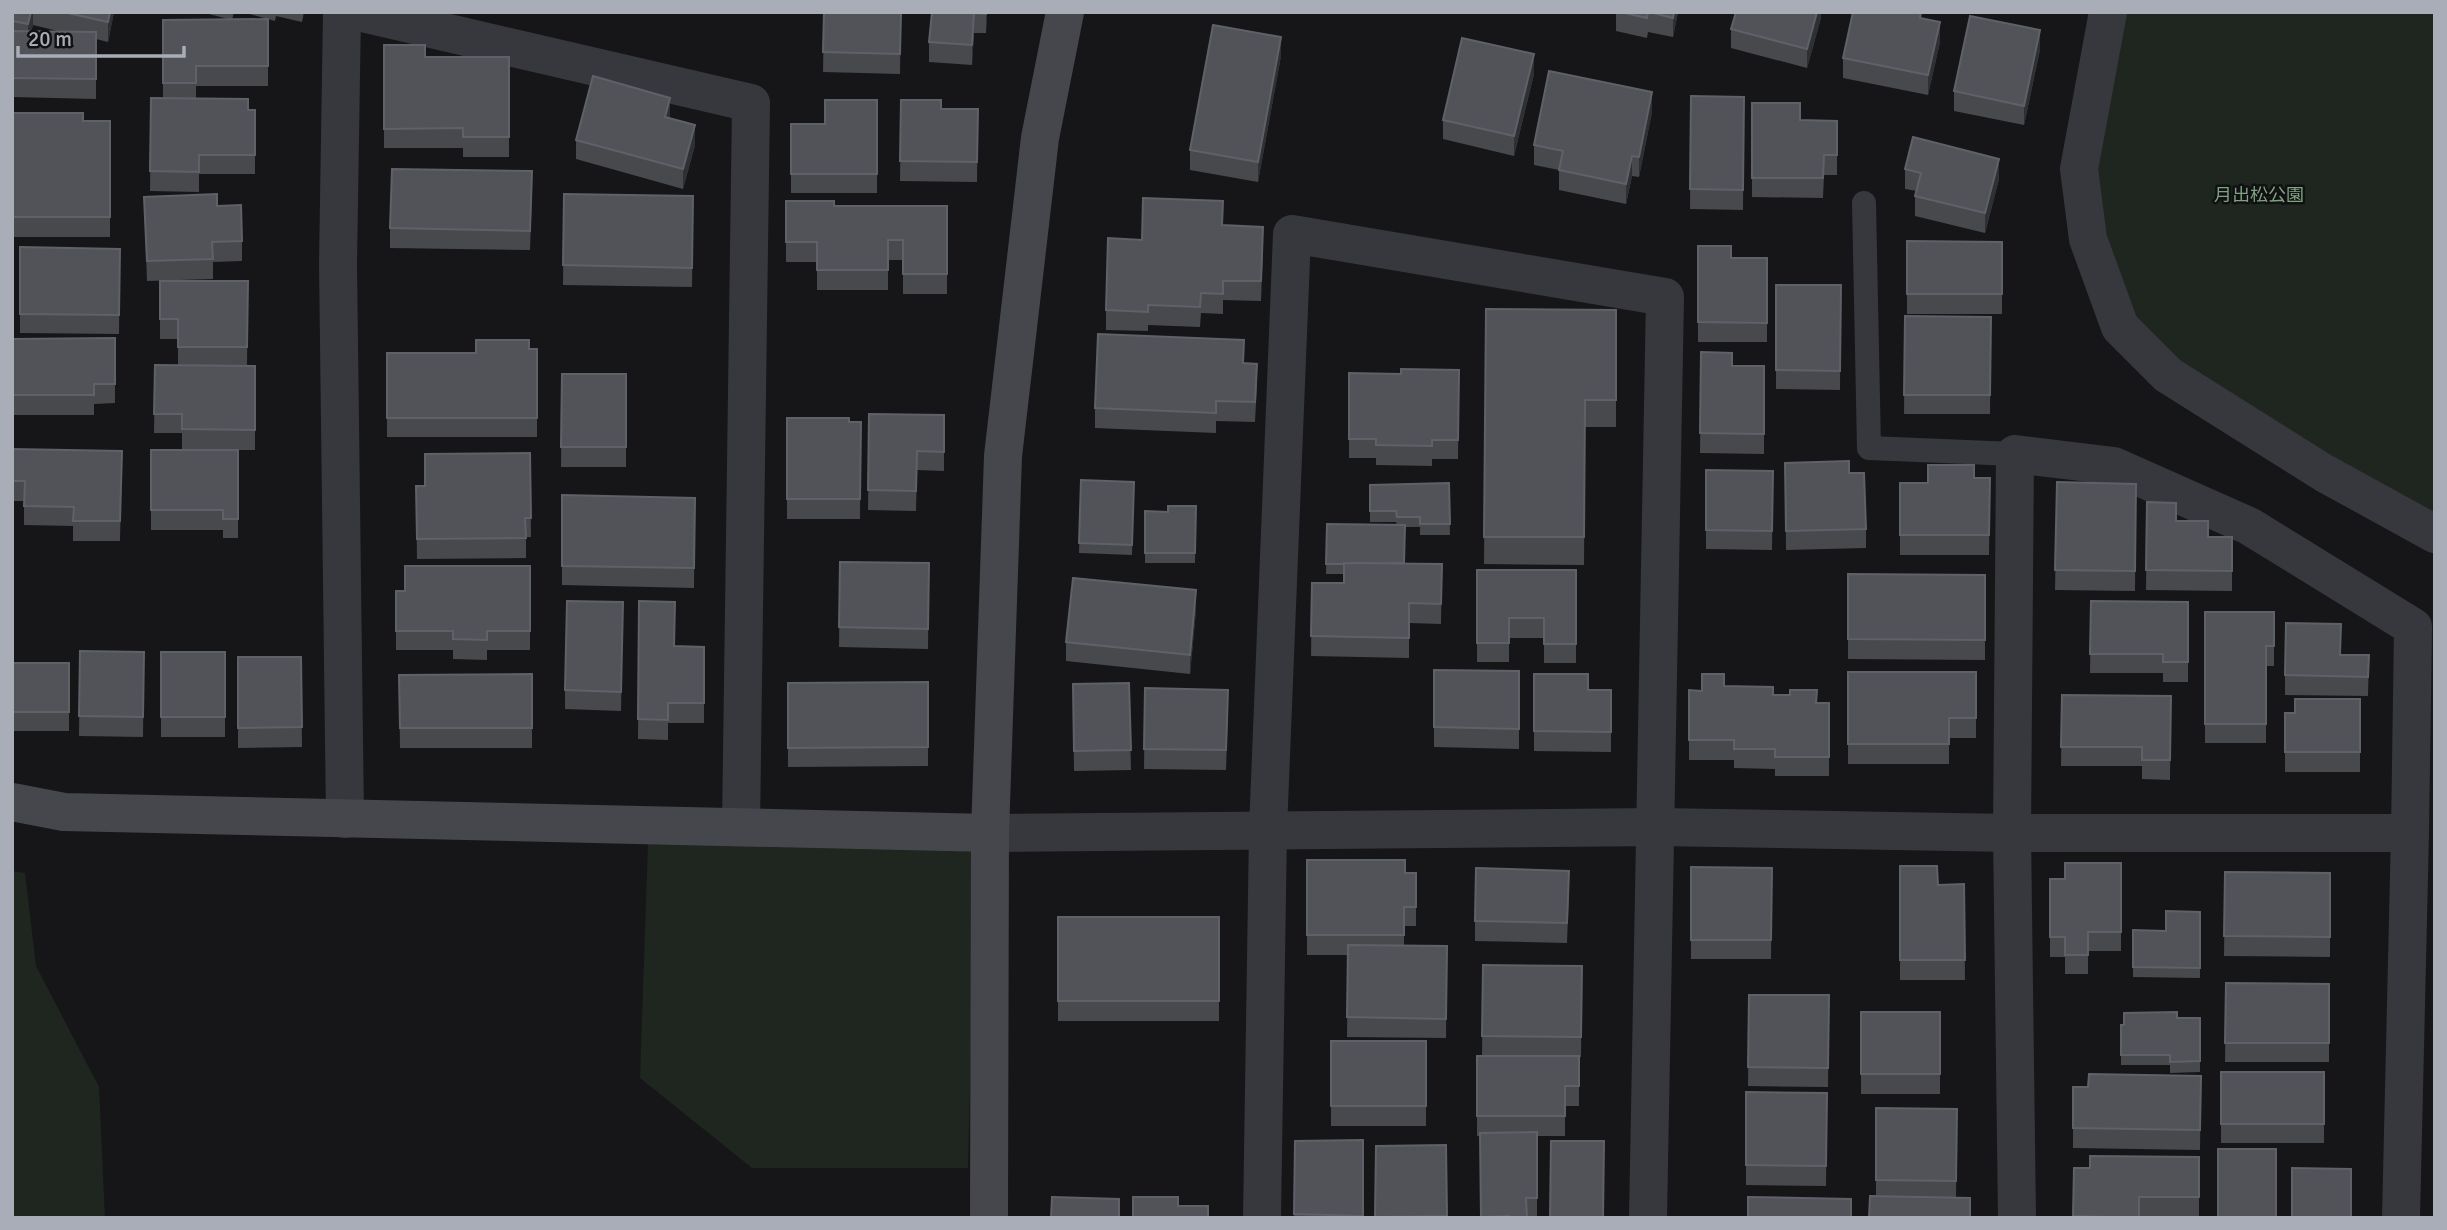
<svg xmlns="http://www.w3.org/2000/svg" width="2447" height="1230" viewBox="0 0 2447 1230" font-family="Signika,'Noto Sans JP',sans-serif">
<rect width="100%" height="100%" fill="#161618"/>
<g fill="#1e261f">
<polygon points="2092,12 2435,12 2435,555 2128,353 2088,239"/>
<polygon points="648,842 976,850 968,1168 752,1168 640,1078"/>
<polygon points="12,871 25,873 36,966 99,1087 105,1218 12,1218"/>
</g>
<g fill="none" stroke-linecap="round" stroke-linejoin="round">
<polyline stroke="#37383d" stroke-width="24" points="1864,203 1869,448 2015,454"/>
<g stroke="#37383d" stroke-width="38">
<polyline points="342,12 338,264 345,819"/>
<polyline points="358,12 751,103 741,827"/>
<polyline points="2108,12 2079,169 2088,239 2120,327 2168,375 2324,473 2435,534"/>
<polyline points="990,833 1658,827 2012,833 2410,833 2401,1218"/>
<polyline points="1262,1218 1268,830 1292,234 1665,297 1648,1218"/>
<polyline points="2017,1218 2012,833 2015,454 2114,466 2249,526 2413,627 2410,833"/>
</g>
<g stroke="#45474d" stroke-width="38">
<polyline points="12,802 64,812 990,833"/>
<polyline points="989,1218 990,833 1003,456 1040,138 1065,12"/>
</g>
</g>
<g fill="#47494d" fill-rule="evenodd">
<path d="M12,12H114L108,42L96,39V99L12,97ZM33,25L62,32L31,31Z"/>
<polygon points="201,12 234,12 232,20 268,19 268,86 196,86 196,99 248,110 255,110 255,174 199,174 199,192 150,191 151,98 163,99 163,20 232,20"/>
<polygon points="242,12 304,12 302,22 276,16 275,21"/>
<polygon points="824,12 901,12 900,74 823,72"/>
<polygon points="932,12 987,12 986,33 974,33 972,65 929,62 929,42"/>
<polygon points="1616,12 1678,12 1673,37 1648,32 1647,38 1616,31"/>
<polygon points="1821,12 1821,18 1807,68 1731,48 1731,29"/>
<polygon points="1921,18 1940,42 1928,95 1843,78 1843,58"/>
<polygon points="384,45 425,57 509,57 509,157 463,157 463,148 384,148"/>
<polygon points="2040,50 2024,125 1954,111 1954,91"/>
<polygon points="1281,56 1258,182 1190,170 1190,150"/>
<polygon points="1534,74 1514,156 1443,139 1443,120"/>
<polygon points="1691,96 1744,97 1743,210 1690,209"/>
<polygon points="877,100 877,193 791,193 791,124 825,124"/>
<polygon points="901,100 941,109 978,109 977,182 900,181"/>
<polygon points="1752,103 1800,120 1837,121 1837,175 1824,175 1823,198 1752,197"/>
<polygon points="1652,112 1639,177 1632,176 1626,204 1559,190 1559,170 1534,165 1534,145"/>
<polygon points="12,113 83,121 110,121 110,237 12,237"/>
<polygon points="670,118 695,145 683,189 576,159 576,140"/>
<polygon points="1905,169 1999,179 1985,233 1915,216 1915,196 1917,191 1905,189"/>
<polygon points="532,191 530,250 390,248 390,228"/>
<polygon points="564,194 693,196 692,287 563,285"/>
<polygon points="144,197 242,241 242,261 213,262 213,279 147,281"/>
<polygon points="786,201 834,206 947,206 947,294 903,294 903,260 888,260 888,290 817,290 817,262 786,262"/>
<polygon points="1223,225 1263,247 1261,301 1223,300 1223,314 1201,313 1200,327 1148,325 1148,331 1106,330 1106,310 1142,240"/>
<polygon points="1907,241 2002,242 2002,314 1907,314"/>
<polygon points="1698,246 1731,258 1767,258 1767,342 1698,342"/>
<polygon points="20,247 120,249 119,334 20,333"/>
<polygon points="160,281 248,281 247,366 255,366 255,450 238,450 238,538 223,538 223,530 151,530 151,450 231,450 182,449 182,433 154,433 155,365 178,365 178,339 160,339"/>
<polygon points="1776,285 1841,285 1840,390 1776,389"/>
<polygon points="1486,309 1616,310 1616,427 1585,427 1584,565 1484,564"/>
<polygon points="1905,316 1991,317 1990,414 1904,414"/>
<polygon points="115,338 115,403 94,404 94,415 12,415 12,339"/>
<polygon points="529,349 537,349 537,437 387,437 387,353 476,353"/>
<polygon points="1701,352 1732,366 1764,366 1764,454 1700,453"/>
<polygon points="1244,363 1257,384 1255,422 1216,421 1216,433 1095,428 1095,408"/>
<polygon points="1459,370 1458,459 1432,459 1432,466 1376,465 1376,458 1349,458 1349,373 1401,374"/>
<polygon points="562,374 626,374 626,467 561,467"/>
<polygon points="869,414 944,415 944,471 917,470 916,511 868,510"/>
<polygon points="787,418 861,422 860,519 787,519"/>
<polygon points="12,449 122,451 120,541 73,541 73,526 24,525 24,501 12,501"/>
<polygon points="530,453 531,537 526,537 526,558 417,559 416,486 425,486"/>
<polygon points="1785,463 1866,529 1866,548 1786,550"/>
<polygon points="1706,470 1773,471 1772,550 1706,549"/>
<polygon points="1974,478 1990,478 1989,555 1900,555 1900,483 1928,483"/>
<polygon points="1081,480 1134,482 1132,555 1079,553"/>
<polygon points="2057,482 2136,484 2135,591 2055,590"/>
<polygon points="1449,483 1450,535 1420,535 1420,527 1405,527 1405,563 1442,564 1441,624 1409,623 1409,658 1311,656 1312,583 1344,583 1344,574 1326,574 1327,524 1397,525 1396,522 1370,522 1370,485"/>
<polygon points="562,495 695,498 694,588 562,585"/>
<polygon points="2147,502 2176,521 2208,537 2232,537 2232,591 2146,590"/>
<polygon points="1196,506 1195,563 1145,563 1145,511 1168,512"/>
<polygon points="840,562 929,563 928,649 839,647"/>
<polygon points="530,566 530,650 487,650 487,660 453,659 453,650 396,650 396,591 405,591"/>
<polygon points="1477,570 1576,570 1576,663 1544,663 1544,638 1509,638 1509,662 1477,662"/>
<polygon points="1848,574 1985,575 1985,660 1848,659"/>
<polygon points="639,601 675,647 704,647 704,723 668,723 668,740 638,739"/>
<polygon points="2091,601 2188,602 2188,682 2163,682 2163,673 2090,673"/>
<polygon points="623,602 621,711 565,709 565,690"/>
<polygon points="1196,610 1190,674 1066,661 1066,642"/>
<polygon points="2205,612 2274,612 2274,666 2266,666 2266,743 2205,743"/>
<polygon points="80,651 144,652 143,737 79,736"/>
<rect x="161" y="652" width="64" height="85"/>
<polygon points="2341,655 2369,655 2368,696 2285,695 2285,675"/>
<polygon points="238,657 301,657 302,747 238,748"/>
<rect x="12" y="663" width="57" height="68"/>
<polygon points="1434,670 1519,671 1519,749 1434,747"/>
<polygon points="1848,672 1976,672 1976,738 1949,738 1949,764 1848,764"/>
<polygon points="532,674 532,748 400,748 399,675"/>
<polygon points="1534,674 1588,690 1611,690 1611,752 1534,751"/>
<polygon points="928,682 928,766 788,767 788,683"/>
<polygon points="1129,683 1131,770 1074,771 1073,684"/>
<polygon points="1724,686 1817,703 1829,703 1829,776 1775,776 1775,769 1734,768 1734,760 1689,760 1689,690 1702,691"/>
<polygon points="1145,688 1228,709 1226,770 1144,769"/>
<polygon points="2062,695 2171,696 2170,780 2142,779 2142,766 2061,766"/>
<polygon points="2360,699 2360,772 2285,772 2285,713 2295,713"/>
<polygon points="1307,860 1405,873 1416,873 1416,926 1404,926 1404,946 1447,946 1446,1038 1347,1037 1348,955 1307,955"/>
<polygon points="2121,863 2121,951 2088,951 2088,974 2065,974 2065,957 2050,957 2050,879 2065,879"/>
<polygon points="1900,866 1938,885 1964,884 1965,980 1900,980"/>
<polygon points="1691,867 1772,868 1771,959 1691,959"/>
<polygon points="2225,872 2330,873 2330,957 2224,956"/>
<polygon points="1569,890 1567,943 1475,941 1475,921"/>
<polygon points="2200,912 2200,978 2133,977 2133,930 2166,931"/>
<rect x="1058" y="917" width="161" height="104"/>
<polygon points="1483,965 1582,966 1581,1057 1579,1057 1579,1106 1565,1106 1565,1136 1537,1136 1537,1218 1481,1218 1480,1136 1477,1136 1477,1056 1482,1056"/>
<polygon points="2226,983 2329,984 2329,1062 2225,1062"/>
<polygon points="1749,995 1829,995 1828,1087 1748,1086"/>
<rect x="1861" y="1012" width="79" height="82"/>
<polygon points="2177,1018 2200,1018 2200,1072 2170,1073 2170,1065 2121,1065 2121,1025"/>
<rect x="1331" y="1041" width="95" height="85"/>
<rect x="2221" y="1072" width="103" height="71"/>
<polygon points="2201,1076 2200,1150 2073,1148 2073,1087 2088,1087"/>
<polygon points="1746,1092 1827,1093 1826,1186 1746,1185"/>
<polygon points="1876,1108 1957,1109 1956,1198 1876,1196"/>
<polygon points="1363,1140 1363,1218 1294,1218 1295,1141"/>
<polygon points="1446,1145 1447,1218 1375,1218"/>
<polygon points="2199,1157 2199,1217 2073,1218 2074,1168 2090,1168"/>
</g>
<g fill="#2f3033">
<polygon points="31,12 33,12 33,25 28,44 28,24"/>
<polygon points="110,12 114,12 108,42 108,22"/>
<polygon points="986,12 987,12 986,33"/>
<polygon points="1674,12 1678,12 1673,37 1673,18"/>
<polygon points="1817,12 1821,12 1821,18 1807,68 1807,49"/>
<polygon points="974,13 974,33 972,65 972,45"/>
<polygon points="1940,22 1940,42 1928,95 1928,75"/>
<polygon points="2040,30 2040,50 2024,125 2024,106"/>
<polygon points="1281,37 1281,56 1258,182 1258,162"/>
<polygon points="1534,54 1534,74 1514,156 1514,136"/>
<polygon points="1652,92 1652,112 1639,177 1639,157"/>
<polygon points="670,98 670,117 665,136 665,117"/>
<polygon points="695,125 695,145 683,189 683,169"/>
<polygon points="1632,156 1632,176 1626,204 1626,184"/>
<polygon points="1999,159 1999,179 1985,233 1985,213"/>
<polygon points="1263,227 1263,247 1261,301 1261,281"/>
<polygon points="1196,590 1196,610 1190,674 1190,655"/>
</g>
<g fill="#525359" stroke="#5f6168" stroke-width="2">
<polygon points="12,12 31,12 28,24 12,21"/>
<polygon points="63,12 110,12 108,22"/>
<polygon points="824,12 901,12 900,54 823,52"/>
<polygon points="932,12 986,12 986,14 974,13 972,45 929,42"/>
<polygon points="1620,12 1648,12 1647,18"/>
<polygon points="1649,12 1674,12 1673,18"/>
<polygon points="1736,12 1817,12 1807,49 1731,29"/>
<polygon points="1853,12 1921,12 1920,18 1940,22 1928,75 1843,58"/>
<polygon points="1970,16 2040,30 2024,106 1954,91"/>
<polygon points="268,19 268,66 196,66 196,83 163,83 163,20"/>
<polygon points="1213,25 1281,37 1258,162 1190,150"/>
<polygon points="12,31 96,32 96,79 12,78"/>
<polygon points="1462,38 1534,54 1514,136 1443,120"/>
<polygon points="384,45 425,45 425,57 509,57 509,137 463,137 463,128 384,129"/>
<polygon points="1549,71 1652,92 1639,157 1632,156 1626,184 1559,170 1563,151 1534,145"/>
<polygon points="593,76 670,98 665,117 695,125 683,169 576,140"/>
<polygon points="1691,96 1744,97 1743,190 1690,189"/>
<polygon points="151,98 248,99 248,110 255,110 255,155 199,155 199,172 150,171"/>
<polygon points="825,100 877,100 877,174 791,174 791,124 825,124"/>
<polygon points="901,100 941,100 941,109 978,109 977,162 900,161"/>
<polygon points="1752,103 1800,103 1800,120 1837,121 1837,155 1824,155 1823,178 1752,178"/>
<polygon points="12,113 83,113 83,121 110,121 110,217 12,217"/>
<polygon points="1913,137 1999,159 1985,213 1915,196 1921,173 1905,169"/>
<polygon points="392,169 532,171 530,231 390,228"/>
<polygon points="217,194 217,206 241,205 242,241 212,242 213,259 147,261 144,197"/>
<polygon points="564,194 693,196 692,268 563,265"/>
<polygon points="1143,198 1223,201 1222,225 1263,227 1261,281 1223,281 1223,294 1201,293 1200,307 1148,305 1148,312 1106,310 1108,238 1142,240"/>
<polygon points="786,201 834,201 834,206 947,206 947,274 903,274 903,240 888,240 888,270 817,270 817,242 786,242"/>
<polygon points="1907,241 2002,242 2002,294 1907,294"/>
<polygon points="1698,246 1731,246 1731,258 1767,258 1767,323 1698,322"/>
<polygon points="20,247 120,249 119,315 20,314"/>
<polygon points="160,281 248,281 247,347 178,347 178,319 160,319"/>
<polygon points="1776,285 1841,285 1840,371 1776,370"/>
<polygon points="1486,309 1616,310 1616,400 1585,400 1584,537 1484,537"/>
<polygon points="1905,316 1991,317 1990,395 1904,395"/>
<polygon points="1098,334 1244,340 1243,363 1257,364 1255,402 1216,401 1216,413 1095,408"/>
<polygon points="115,338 115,384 94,384 94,395 12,395 12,339"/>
<polygon points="476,340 529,340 529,349 537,349 537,418 387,418 387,353 476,353"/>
<polygon points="1701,352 1732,353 1732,366 1764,366 1764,434 1700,433"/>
<polygon points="155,365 255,366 255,430 182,429 182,414 154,414"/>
<polygon points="1401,369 1459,370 1458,440 1432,440 1432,446 1376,445 1376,439 1349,439 1349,373 1401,374"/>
<polygon points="562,374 626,374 626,447 561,447"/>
<polygon points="869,414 944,415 944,452 917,451 916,491 868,490"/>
<polygon points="787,418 849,418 849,422 861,422 860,499 787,499"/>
<polygon points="12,449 122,451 120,521 73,521 74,507 24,506 25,481 12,481"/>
<polygon points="151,450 238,450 238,519 223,519 223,510 151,510"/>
<polygon points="530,453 531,518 525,518 526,538 417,539 416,486 425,486 425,454"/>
<polygon points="1849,461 1849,473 1864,473 1866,529 1786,531 1785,463"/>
<polygon points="1928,465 1974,465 1974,478 1990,478 1989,535 1900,535 1900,483 1928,483"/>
<polygon points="1706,470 1773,471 1772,531 1706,530"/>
<polygon points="1081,480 1134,482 1132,545 1079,543"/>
<polygon points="2057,482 2136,484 2135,571 2055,570"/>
<polygon points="1449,483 1450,524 1420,524 1420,517 1397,517 1396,511 1370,511 1370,485"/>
<polygon points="562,495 695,498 694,568 562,566"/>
<polygon points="2147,502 2176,503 2176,521 2208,521 2208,537 2232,537 2232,571 2146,570"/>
<polygon points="1168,506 1196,506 1195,553 1145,553 1145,511 1168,512"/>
<polygon points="1327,524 1405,525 1404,563 1344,563 1344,564 1326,564"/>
<polygon points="840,562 929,563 928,629 839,627"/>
<polygon points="1344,563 1442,564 1441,604 1409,603 1409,638 1311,636 1312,583 1344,583"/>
<polygon points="405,566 530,566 530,631 487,631 487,640 453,639 453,631 396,631 396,591 405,591"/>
<polygon points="1477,570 1576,570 1576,644 1544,644 1544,618 1509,618 1509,643 1477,643"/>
<polygon points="1848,574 1985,575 1985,640 1848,639"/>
<polygon points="1073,578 1196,590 1190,655 1066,642"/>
<polygon points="567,601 623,602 621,692 565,690"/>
<polygon points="639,601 675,602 674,646 704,647 704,703 668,703 668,720 638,719"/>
<polygon points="2091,601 2188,602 2188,662 2163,662 2163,654 2090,654"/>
<polygon points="2205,612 2274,612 2274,646 2266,646 2266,724 2205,724"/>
<polygon points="2286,623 2341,624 2340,655 2369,655 2368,677 2285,675"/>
<polygon points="80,651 144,652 143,717 79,716"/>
<rect x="161" y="652" width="64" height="65"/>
<polygon points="238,657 301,657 302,727 238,728"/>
<rect x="12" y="663" width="57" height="49"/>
<polygon points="1434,670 1519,671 1519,729 1434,727"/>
<polygon points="1848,672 1976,672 1976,718 1949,718 1949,744 1848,744"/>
<polygon points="532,674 532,728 400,728 399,675"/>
<polygon points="1534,674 1588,674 1588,690 1611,690 1611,732 1534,731"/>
<polygon points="1702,674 1724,674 1724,686 1773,687 1773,695 1790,695 1790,690 1817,690 1816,703 1829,703 1829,757 1775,757 1775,749 1734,749 1734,740 1689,740 1689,690 1702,691"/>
<polygon points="928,682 928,747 788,748 788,683"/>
<polygon points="1129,683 1131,750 1074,751 1073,684"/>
<polygon points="1145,688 1228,690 1226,750 1144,749"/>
<polygon points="2062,695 2171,696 2170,760 2142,760 2142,747 2061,747"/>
<polygon points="2295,699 2360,699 2360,752 2285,752 2285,713 2295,713"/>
<polygon points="1307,860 1405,860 1405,873 1416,873 1416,907 1404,907 1404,935 1307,935"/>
<polygon points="2065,863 2121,863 2121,932 2088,932 2088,955 2065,955 2065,937 2050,937 2050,879 2065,879"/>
<polygon points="1900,866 1937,866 1938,885 1964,884 1965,960 1900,960"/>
<polygon points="1691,867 1772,868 1771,940 1691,940"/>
<polygon points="1476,868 1569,871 1567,923 1475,921"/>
<polygon points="2225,872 2330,873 2330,937 2224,936"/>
<polygon points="2166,911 2200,912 2200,968 2133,967 2133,930 2166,931"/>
<rect x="1058" y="917" width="161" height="84"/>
<polygon points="1348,945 1447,946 1446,1019 1347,1017"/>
<polygon points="1483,965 1582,966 1581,1037 1482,1036"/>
<polygon points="2226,983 2329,984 2329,1043 2225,1043"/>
<polygon points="1749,995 1829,995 1828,1068 1748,1067"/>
<rect x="1861" y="1012" width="79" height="62"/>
<polygon points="2177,1012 2177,1018 2200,1018 2200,1061 2170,1062 2170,1055 2121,1055 2121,1025 2124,1025 2124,1013"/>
<rect x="1331" y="1041" width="95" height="65"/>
<polygon points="1477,1056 1579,1056 1579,1086 1565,1086 1565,1116 1477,1116"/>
<rect x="2221" y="1072" width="103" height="52"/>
<polygon points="2089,1074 2201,1076 2200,1130 2073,1128 2073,1087 2088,1087"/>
<polygon points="1746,1092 1827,1093 1826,1166 1746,1165"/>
<polygon points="1876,1108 1957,1109 1956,1181 1876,1180"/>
<polygon points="1537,1132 1537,1198 1526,1198 1527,1218 1509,1218 1509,1216 1481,1217 1480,1133"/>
<polygon points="1363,1140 1363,1216 1294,1214 1295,1141"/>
<polygon points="1551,1141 1604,1141 1603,1218 1550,1218"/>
<polygon points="1446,1145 1447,1216 1375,1217 1376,1146"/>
<rect x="2218" y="1149" width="58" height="69"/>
<polygon points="2090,1156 2199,1157 2199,1197 2139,1197 2139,1218 2106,1218 2106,1217 2073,1216 2074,1168 2090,1168"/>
<polygon points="2292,1168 2351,1169 2351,1218 2292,1218"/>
<polygon points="1870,1196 1970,1198 1970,1218 1869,1218"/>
<polygon points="1052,1197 1119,1199 1119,1218 1051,1218"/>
<polygon points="1133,1197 1178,1197 1178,1206 1208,1206 1208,1218 1133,1218"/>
<polygon points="1748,1197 1851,1199 1851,1218 1748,1218"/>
</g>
<g text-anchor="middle" stroke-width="5" stroke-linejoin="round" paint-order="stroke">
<g font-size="18" fill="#7fa381" stroke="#111113">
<text x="2259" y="201">月出松公園</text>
</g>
</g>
<rect width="2447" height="1230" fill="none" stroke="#a8adb8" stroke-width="28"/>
<path d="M18 46v10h166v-10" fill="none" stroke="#a8adb8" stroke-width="3.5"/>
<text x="28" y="46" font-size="21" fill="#a8adb8" stroke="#111113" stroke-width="5" paint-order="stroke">20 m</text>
</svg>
